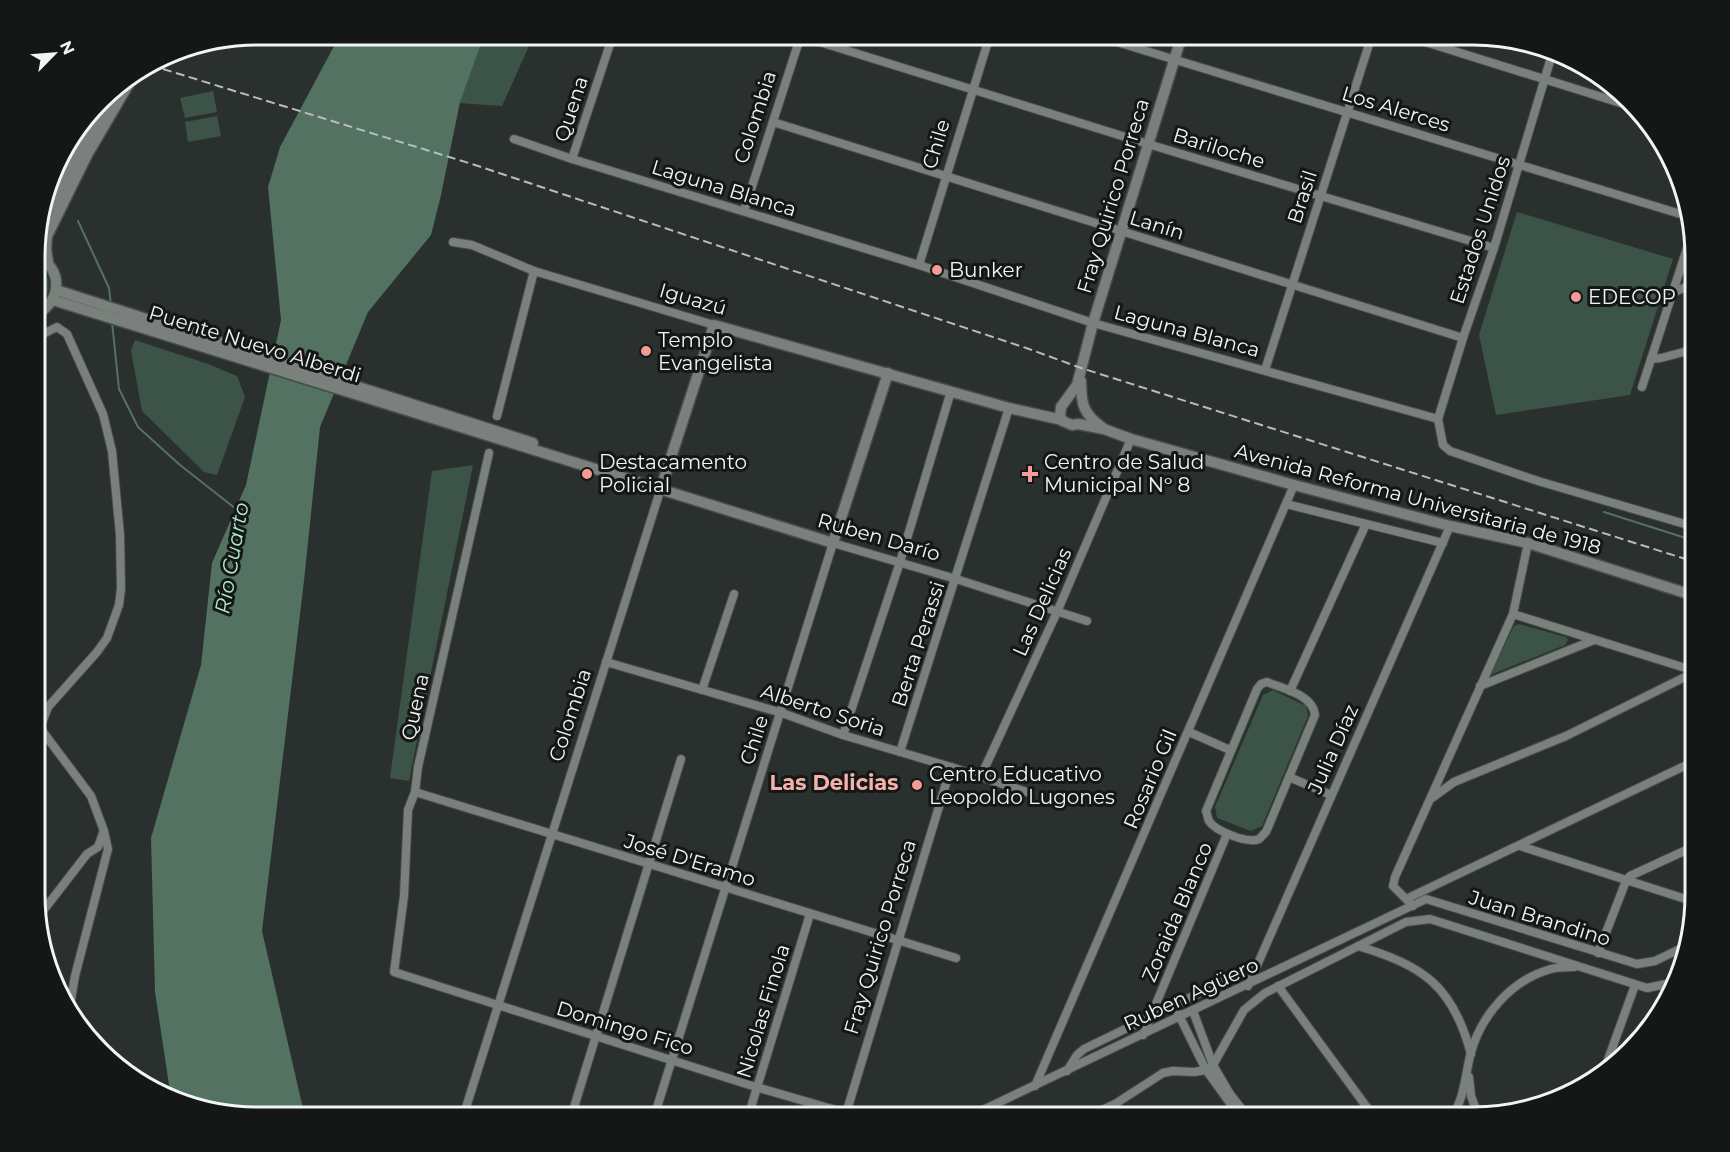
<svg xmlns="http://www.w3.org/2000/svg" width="1730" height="1152" viewBox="0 0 1730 1152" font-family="Montserrat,sans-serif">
<rect width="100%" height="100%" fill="#2a302d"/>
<g fill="#3c5448">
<polygon points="483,35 534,35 502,106 459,103"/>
<polygon points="213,91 217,112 185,118 180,98"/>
<polygon points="217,116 221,136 188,142 185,122"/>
<polygon points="1517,212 1673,259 1630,395 1496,415 1479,335"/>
<path d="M36,262C53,275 53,296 36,308Z"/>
<polygon points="135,340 208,364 237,376 245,397 217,475 204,472 142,411 131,351"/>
<polygon points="473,465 409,781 390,778 432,471"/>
<polygon points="1519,624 1566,637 1568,640 1565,645 1490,675 1514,626"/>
<polygon points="1273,690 1306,706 1308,716 1262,826 1251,831 1217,818 1215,807 1263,695"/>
</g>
<path fill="#537262" d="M340,35H484L460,102L441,195L431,235L368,312L320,427L304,581L262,931L305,1117C264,1117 209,1117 171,1098L155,992L151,838L201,665L212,563L246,485L281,320L268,187L280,147Z"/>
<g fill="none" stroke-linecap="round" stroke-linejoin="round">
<g stroke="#537262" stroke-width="2">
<polyline points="78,221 109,288 111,305"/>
<polyline points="112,322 119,389 138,427 180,465 236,509"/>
<polyline points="1604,512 1695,541"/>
</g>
<g stroke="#484d4a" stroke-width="10">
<g id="minor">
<polyline points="797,35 1148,144 1494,248"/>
<polyline points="1094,35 1687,216"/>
<polyline points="1403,35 1627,105"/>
<polyline points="773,122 1463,338"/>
<polyline points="514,139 572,159 919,265 1093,323 1438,419 1443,445 1450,451 1538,481 1695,527"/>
<polyline points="572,159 613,35"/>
<polyline points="744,211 801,35"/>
<polyline points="453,242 472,245 534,271 714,325"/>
<polyline points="919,265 990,35"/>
<polyline points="1672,293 1695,283"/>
<polyline points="36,342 43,334 57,327 67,334 103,414 112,451 120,535 121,589 119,605 107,638 97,652 48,707 40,728 91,796 104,831 108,849 75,976 69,1011"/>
<polyline points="1651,359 1661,358 1695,349"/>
<polyline points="1265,370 1372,35"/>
<polyline points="1642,387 1692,233"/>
<polyline points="497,416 534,271"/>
<polyline points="1438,419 1463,338 1494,248 1553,51"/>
<polyline points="489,453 418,767 415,792 408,810 404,896 394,972 756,1087 846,1113"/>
<polyline points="1286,504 1443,543"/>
<polyline points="1513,614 1695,671"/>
<polyline points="606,662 782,713 843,735 951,767 1030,793"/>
<path d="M1267,682C1284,689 1313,695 1315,715L1266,832C1263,834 1262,837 1259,839C1248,844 1215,831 1209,821C1208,819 1207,813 1206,811L1257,689L1261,684Z"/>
<polyline points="1480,686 1594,640"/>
<polyline points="702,690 734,594"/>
<polyline points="1290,691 1366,524"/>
<polyline points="36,706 48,707"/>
<polyline points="1189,732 1230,750"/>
<polyline points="843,735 900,562 951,391"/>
<polyline points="36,747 40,728 37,726"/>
<polyline points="900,752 1009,408"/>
<polyline points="981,776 1057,612 1131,439"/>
<polyline points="1289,777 1331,795"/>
<polyline points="415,792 956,958"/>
<polyline points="1432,798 1454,782 1566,736 1695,672"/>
<polyline points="1520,846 1695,902"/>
<polyline points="1406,899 1695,761"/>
<polyline points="1413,906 1393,886 1395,877 1513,614 1528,543"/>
<polyline points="36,920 87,854 98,847 103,833"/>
<path d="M1358,946C1424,966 1453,986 1471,1054"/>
<polyline points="1598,953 1626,881 1630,876 1695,846"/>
<polyline points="1248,986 1450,526"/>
<polyline points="1278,986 1374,1117"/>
<polyline points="1174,1005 1206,1070 1240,1117"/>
<polyline points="1193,1011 1213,1065 1230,1094 1248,1117"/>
<polyline points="1143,1035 1227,834"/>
<polyline points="1605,1068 1635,985"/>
<polyline points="1067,1071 1077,1055 1084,1049 1257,965"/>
<polyline points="1469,1077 1471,1096 1479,1117"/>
<polyline points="1035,1086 1294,485"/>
<polyline points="463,1117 661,488"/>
<polyline points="571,1117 681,759"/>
<polyline points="654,1117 833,543 956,579 1087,621"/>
<polyline points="748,1117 810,914"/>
<polyline points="845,1117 951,767"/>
<polyline points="968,1117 1426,899 1637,964 1655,961 1688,945"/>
<polyline points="1087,1117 1115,1104 1163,1073 1173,1071 1194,1072 1206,1070 1213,1065 1244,1010 1265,993 1406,922 1430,919 1647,988 1676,982"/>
<path d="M1452,1117C1464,1099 1465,1077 1470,1056C1480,1016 1511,980 1551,969C1558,967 1566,967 1574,967"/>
</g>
</g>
<g stroke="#484d4a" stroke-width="13">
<g id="secondary">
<polyline points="36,234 79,153 120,87"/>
<path d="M36,254C63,270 63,299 36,315"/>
<polyline points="48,262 46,249 47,236 87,155 134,75"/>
<polyline points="56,290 533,443"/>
<polyline points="53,300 833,543 888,373"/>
<path d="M1081,381C1081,404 1083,414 1103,428"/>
<polyline points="1062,420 1060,416 1061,407 1077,385 1093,323 1182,35"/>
<polyline points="661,488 714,325 1009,408 1058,419 1072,425 1078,424 1104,429 1131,439 1294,485 1450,526 1528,543 1695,596"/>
</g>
</g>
<use href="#minor" stroke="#7a817d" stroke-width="8"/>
<use href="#secondary" stroke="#7a817d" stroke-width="10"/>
<polyline stroke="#b8bcba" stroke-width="2" stroke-dasharray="9 4.5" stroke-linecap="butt" points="150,65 472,164 1029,349 1081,368 1695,562"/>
</g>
<g fill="#f59b97" stroke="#151716" stroke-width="2">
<circle cx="937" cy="270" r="6"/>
<circle cx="1576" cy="297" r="6"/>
<circle cx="646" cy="351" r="6"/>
<circle cx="587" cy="474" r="6"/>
<path d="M1027 465h6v6h6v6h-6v6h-6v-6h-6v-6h6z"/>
<circle cx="917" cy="785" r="6"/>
</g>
<g text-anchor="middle" stroke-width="6" stroke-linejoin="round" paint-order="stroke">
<g font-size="20" fill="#f1f5f3" stroke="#151716">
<text transform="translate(571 109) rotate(-72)" y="7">Quena</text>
<text transform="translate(1396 109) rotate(17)" y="7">Los Alerces</text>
<text transform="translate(755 117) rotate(-72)" y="7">Colombia</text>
<text transform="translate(936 144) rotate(-73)" y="7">Chile</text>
<text transform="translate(1219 148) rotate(17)" y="7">Bariloche</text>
<text transform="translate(724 188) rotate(17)" y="7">Laguna Blanca</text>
<text transform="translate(1113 196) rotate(-73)" y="7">Fray Quirico Porreca</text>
<text transform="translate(1302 197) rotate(-72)" y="7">Brasil</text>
<text transform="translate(1157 225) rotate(17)" y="7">Lanín</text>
<text transform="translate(1480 230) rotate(-72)" y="7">Estados Unidos</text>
<text transform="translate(693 299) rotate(16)" y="7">Iguazú</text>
<text transform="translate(1187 331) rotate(15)" y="7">Laguna Blanca</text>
<text transform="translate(255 344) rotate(17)" y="7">Puente Nuevo Alberdi</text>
<text transform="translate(1418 499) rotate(15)" y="7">Avenida Reforma Universitaria de 1918</text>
<text transform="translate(879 537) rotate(16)" y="7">Ruben Darío</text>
<text transform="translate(1042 602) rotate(-66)" y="7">Las Delicias</text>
<text transform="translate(918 644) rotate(-72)" y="7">Berta Perassi</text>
<text transform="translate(415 707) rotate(-78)" y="7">Quena</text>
<text transform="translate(823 710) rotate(18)" y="7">Alberto Soria</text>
<text transform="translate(570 715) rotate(-72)" y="7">Colombia</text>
<text transform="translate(754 740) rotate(-72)" y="7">Chile</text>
<text transform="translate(1333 749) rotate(-66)" y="7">Julia Díaz</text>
<text transform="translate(1150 779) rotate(-67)" y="7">Rosario Gil</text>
<text transform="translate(690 860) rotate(17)" y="7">José D'Eramo</text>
<text transform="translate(1177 912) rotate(-67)" y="7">Zoraida Blanco</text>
<text transform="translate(1540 918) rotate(17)" y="7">Juan Brandino</text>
<text transform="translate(880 937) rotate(-73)" y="7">Fray Quirico Porreca</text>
<text transform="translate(1191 994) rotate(-25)" y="7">Ruben Agüero</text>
<text transform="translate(763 1011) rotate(-73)" y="7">Nicolas Finola</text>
<text transform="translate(625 1028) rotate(17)" y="7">Domingo Fico</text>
</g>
<g font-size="20" fill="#f1f5f3" stroke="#151716" text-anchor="start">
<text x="949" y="277">Bunker</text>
<text x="1588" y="304">EDECOP</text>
<text x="658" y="347">Templo<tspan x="658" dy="23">Evangelista</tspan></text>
<text x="599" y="469">Destacamento<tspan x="599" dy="23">Policial</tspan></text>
<text x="1044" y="469">Centro de Salud<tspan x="1044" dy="23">Municipal Nº 8</tspan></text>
<text x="929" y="781">Centro Educativo<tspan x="929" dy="23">Leopoldo Lugones</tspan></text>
</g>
<g font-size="21" font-style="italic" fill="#aeeacc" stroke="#151716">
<text transform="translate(232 558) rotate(-80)" y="7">Río Cuarto</text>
</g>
<g font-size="21" font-weight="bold" fill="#f5b1ac" stroke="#151716">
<text x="834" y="790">Las Delicias</text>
</g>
</g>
<path d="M0 0H1730V1152H0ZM257 45H1473A212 212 0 0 1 1685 257V895A212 212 0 0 1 1473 1107H257A212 212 0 0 1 45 895V257A212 212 0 0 1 257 45Z" fill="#151716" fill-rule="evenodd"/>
<path fill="none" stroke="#f1f5f3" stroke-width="3" d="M257 45H1473A212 212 0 0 1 1685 257V895A212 212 0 0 1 1473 1107H257A212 212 0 0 1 45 895V257A212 212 0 0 1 257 45Z"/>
<g transform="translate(54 54) rotate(65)" stroke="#151716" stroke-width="4.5" paint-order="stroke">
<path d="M0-4.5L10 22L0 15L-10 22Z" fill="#f1f5f3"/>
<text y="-9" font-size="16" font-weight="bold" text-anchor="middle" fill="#f1f5f3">N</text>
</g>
</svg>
